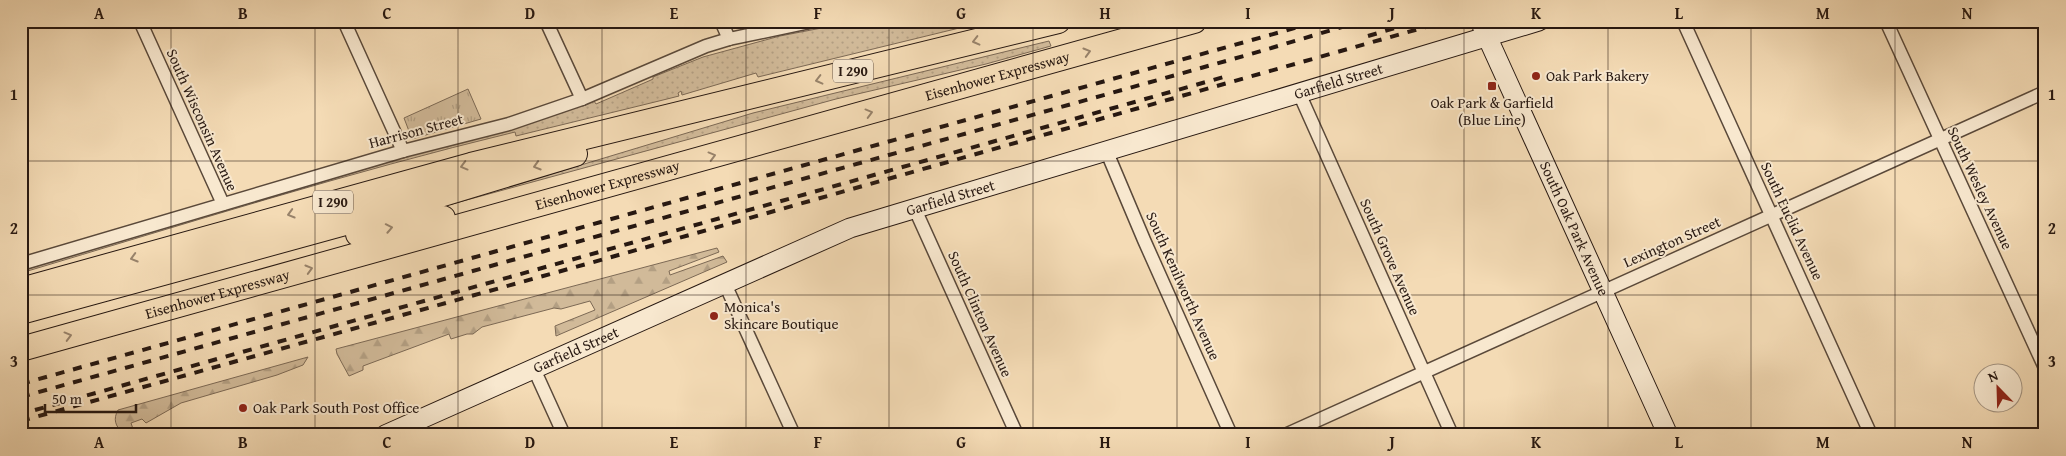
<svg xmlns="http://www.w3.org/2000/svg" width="2066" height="456" viewBox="0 0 2066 456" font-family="'Gentium Book Plus',serif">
<defs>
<pattern id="grass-dots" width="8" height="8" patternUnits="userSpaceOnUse" patternTransform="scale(1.25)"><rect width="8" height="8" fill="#d1ba99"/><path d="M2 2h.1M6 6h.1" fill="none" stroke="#b39f83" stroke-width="1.8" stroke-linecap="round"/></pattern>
<pattern id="forest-firs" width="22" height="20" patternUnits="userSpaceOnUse" patternTransform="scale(1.25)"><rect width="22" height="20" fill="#d1ba99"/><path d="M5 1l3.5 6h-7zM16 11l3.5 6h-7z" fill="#b39f83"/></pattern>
<pattern id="park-tufts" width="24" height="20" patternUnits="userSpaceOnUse" patternTransform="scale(1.25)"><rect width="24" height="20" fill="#d1ba99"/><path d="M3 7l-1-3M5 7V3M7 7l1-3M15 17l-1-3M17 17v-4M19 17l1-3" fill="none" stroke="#b39f83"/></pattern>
</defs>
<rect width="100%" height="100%" fill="#f4dbb5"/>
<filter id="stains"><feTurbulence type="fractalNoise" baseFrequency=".004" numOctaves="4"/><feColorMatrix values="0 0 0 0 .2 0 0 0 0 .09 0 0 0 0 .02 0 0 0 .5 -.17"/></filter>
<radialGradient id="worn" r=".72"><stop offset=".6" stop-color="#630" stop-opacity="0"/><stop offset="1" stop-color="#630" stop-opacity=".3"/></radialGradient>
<g fill="url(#grass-dots)" stroke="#7c6955">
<path d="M858,21H988L758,77L756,73L682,95L681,91L678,93L679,96L663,100L516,136L515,132C349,172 185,224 21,273V271L72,255L436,148L511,130L594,101L596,104L651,80L653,79V77L703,57L780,36Z"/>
<polygon points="1049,41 1051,46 986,64 836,99 452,204 753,113"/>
</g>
<g fill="url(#forest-firs)" stroke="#7c6955">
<polygon points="717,248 719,252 669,271 670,275 723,256 727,262 556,336 555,326 595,310 590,301 561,309 554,308 482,327 473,334 467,334 451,339 449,334 363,366 363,370 349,376 337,354 336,349"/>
<path d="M308,357L303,365L277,375L181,403L146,423L142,419L131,423L133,429L123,433C115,426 113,419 118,410Z"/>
</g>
<polygon fill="url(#park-tufts)" stroke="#7c6955" points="468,89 481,119 412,139 404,118"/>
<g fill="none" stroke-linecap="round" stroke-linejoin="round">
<g stroke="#5a493a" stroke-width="15">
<g id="street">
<polyline points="140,21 223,204"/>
<polyline points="344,21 403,151"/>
<polyline points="546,21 582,99"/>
<polyline points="721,21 729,39"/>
<polyline points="1683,21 1871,435"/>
<polyline points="1886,21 2045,368"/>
<polyline points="1299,93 1452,435"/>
<polyline points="1106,150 1144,240 1231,435"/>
<polyline points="914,207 1017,435"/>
<polyline points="21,264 403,151 509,124 582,99 706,46 729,39 815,21"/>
<polyline points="725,284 794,435"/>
<polyline points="534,369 564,435"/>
<polyline points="1285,435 2045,92"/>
</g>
</g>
<g stroke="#271811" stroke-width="21">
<g id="secondary">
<path id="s1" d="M1480,21L1668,435"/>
<path id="s2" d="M385,435L850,228L1539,21"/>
</g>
</g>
<g stroke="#271811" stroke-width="26">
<g id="highway">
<polyline points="358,234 443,218"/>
<polyline points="21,290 471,165 1058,21"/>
<polyline points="21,312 367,217 575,154"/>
<path id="s3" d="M21,349L1194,21"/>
</g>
</g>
<use href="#street" stroke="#f8e8cf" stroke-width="12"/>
<use href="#secondary" stroke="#f8e8cf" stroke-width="19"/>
<use href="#highway" stroke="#f4dbb5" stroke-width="24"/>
<g stroke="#271811" stroke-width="4" stroke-dasharray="9 9" stroke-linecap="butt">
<polyline points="1368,36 1419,21"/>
<polyline points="21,384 1320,21"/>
<polyline points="21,397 1251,54 1362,21"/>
<polyline points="35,410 1231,75"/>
<polyline points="21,421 608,258 1447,21"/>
</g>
</g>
<defs><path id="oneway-chevron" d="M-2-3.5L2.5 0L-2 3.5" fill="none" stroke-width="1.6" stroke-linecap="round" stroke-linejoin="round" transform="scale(1.25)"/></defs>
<g stroke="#98836b">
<use href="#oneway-chevron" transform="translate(976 41) rotate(166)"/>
<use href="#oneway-chevron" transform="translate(1087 52) rotate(-16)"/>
<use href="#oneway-chevron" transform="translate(819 80) rotate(166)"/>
<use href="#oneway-chevron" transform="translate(869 113) rotate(-15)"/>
<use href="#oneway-chevron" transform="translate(712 156) rotate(-15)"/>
<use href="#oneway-chevron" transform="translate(464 166) rotate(165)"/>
<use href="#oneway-chevron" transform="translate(537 166) rotate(163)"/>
<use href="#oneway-chevron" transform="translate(291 214) rotate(164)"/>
<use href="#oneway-chevron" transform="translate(389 228) rotate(-11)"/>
<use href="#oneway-chevron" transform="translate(134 258) rotate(164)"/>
<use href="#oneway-chevron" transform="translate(309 269) rotate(-16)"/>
<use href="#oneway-chevron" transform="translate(68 336) rotate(-15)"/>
</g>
<path fill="none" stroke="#271811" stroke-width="1" stroke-opacity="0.55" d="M171,21V435M315,21V435M458,21V435M602,21V435M746,21V435M889,21V435M1033,21V435M1177,21V435M1320,21V435M1464,21V435M1608,21V435M1751,21V435M1895,21V435M21,161H2045M21,295H2045"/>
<g fill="#8f2418" stroke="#f8e8cf" stroke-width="2">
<circle cx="1536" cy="76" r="5"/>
<rect x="1487" y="81" width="10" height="10" rx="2.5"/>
<circle cx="714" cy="316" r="5"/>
<circle cx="243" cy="408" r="5"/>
</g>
<g text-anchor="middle" stroke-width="4" stroke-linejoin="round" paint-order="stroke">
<g fill="#f8e8cf" stroke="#66564a" stroke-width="1">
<rect x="833" y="59.5" width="40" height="23" rx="4"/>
<rect x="313" y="190.5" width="40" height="23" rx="4"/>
</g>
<g font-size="14" font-weight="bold" fill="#271811">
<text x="853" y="76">I 290</text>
<text x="333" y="207">I 290</text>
</g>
<g font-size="15" fill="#271811" stroke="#f8e8cf" text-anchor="start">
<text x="1546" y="81">Oak Park Bakery</text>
<text x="1492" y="108" text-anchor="middle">Oak Park &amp; Garfield<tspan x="1492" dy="17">(Blue Line)</tspan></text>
<text x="724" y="312">Monica's<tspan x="724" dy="17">Skincare Boutique</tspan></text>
<text x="253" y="413">Oak Park South Post Office</text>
</g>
<g font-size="15" fill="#271811" stroke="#f8e8cf">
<text dy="5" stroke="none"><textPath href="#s3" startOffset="1014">Eisenhower Expressway</textPath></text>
<text dy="5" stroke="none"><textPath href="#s2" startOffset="1019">Garfield Street</textPath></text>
<text transform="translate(202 120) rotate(66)" y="5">South Wisconsin Avenue</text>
<text transform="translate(416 131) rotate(-15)" y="5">Harrison Street</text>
<text dy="5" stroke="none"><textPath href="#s3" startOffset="609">Eisenhower Expressway</textPath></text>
<text transform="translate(1980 188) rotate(65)" y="5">South Wesley Avenue</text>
<text dy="5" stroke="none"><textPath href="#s2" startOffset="614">Garfield Street</textPath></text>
<text transform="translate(1792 221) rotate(65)" y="5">South Euclid Avenue</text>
<text dy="5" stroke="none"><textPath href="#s1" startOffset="228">South Oak Park Avenue</textPath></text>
<text transform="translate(1672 242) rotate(-24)" y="5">Lexington Street</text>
<text transform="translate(1390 257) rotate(66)" y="5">South Grove Avenue</text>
<text transform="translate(1183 286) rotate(66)" y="5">South Kenilworth Avenue</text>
<text dy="5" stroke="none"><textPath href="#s3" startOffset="204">Eisenhower Expressway</textPath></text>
<text transform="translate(980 314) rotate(66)" y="5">South Clinton Avenue</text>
<text dy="5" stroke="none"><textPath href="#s2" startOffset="209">Garfield Street</textPath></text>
</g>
</g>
<rect width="2066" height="456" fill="none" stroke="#f4dbb5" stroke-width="55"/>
<g transform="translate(1998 388) rotate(337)"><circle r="24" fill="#f8e8cf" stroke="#a49583"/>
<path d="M0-4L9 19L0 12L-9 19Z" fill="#8f2418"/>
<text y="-8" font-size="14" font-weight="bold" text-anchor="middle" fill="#271811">N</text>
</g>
<path d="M45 404v8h91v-8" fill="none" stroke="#271811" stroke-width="2.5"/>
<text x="52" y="404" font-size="15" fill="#271811" stroke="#f8e8cf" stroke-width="4" paint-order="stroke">50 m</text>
<rect x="28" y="28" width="2010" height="400" fill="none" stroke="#271811" stroke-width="2"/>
<g font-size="16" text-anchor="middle" font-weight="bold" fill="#271811">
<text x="99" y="19">A</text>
<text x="243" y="19">B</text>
<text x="387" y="19">C</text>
<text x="530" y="19">D</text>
<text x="674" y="19">E</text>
<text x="818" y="19">F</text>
<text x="961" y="19">G</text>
<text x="1105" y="19">H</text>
<text x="1248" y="19">I</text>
<text x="1392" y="19">J</text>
<text x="1536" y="19">K</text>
<text x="1679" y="19">L</text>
<text x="1823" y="19">M</text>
<text x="1967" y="19">N</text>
<text x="14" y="100">1</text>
<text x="2052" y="100">1</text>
<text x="14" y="234">2</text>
<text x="2052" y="234">2</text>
<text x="14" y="367">3</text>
<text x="2052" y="367">3</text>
<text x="99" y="448">A</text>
<text x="243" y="448">B</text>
<text x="387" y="448">C</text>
<text x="530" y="448">D</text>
<text x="674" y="448">E</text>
<text x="818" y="448">F</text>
<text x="961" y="448">G</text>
<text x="1105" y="448">H</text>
<text x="1248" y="448">I</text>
<text x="1392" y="448">J</text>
<text x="1536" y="448">K</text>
<text x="1679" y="448">L</text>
<text x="1823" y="448">M</text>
<text x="1967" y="448">N</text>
</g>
<rect width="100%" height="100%" filter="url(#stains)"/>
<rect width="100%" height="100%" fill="url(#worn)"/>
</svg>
